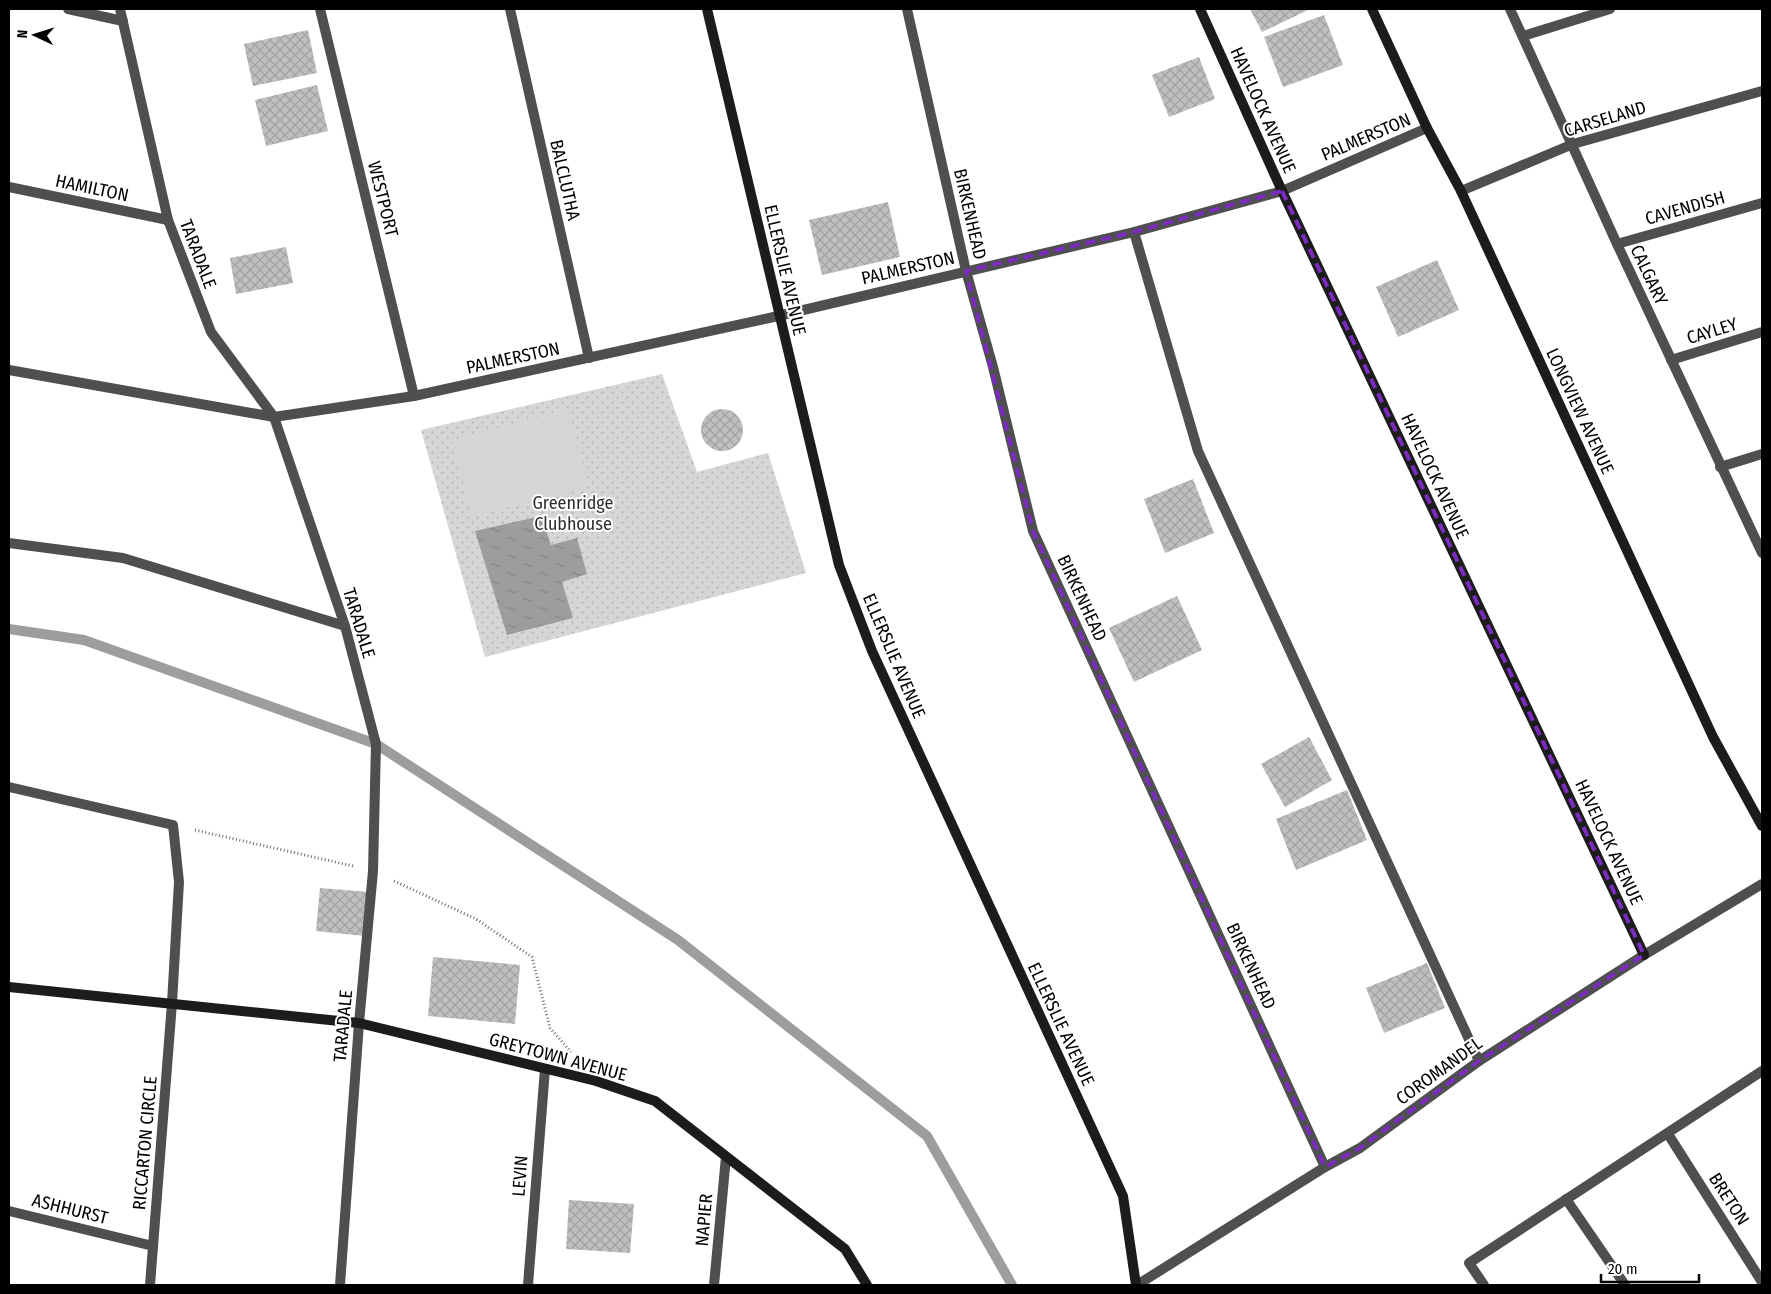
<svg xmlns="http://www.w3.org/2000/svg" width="1771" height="1294" viewBox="0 0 1771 1294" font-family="'Fira Sans Condensed',sans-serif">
<defs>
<pattern id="park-dots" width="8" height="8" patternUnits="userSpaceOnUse" patternTransform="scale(1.25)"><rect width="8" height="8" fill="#d6d6d6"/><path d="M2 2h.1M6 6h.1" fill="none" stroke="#b6b6b6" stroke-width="1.8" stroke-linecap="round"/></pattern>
<pattern id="water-ripples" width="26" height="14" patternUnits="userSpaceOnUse" patternTransform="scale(1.25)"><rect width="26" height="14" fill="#9d9d9d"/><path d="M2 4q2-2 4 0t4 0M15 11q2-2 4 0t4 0" fill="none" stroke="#858585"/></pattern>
<pattern id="building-cross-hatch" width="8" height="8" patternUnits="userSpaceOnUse" patternTransform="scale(1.25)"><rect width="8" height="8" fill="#bfbfbf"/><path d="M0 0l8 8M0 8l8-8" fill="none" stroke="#a2a2a2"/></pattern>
</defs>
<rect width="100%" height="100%" fill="#fff"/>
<polygon fill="url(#park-dots)" points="662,374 697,472 768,453 806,573 485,657 421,430"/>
<polygon fill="#d6d6d6" points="567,409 589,486 472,516 452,441"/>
<polygon fill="url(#water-ripples)" points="541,516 551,545 577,538 587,574 562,582 573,618 507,635 475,531"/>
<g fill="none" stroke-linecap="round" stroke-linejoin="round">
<polyline stroke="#9d9d9d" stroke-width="10" points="9,629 84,640 376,744 678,940 927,1136 1012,1285"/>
</g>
<g fill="url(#building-cross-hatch)">
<polygon points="1250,9 1310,9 1262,32"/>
<polygon points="1324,15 1343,65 1283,87 1264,37"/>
<polygon points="308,30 317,73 253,86 244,44"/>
<polygon points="1199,57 1215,99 1169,117 1152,75"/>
<polygon points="317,85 328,131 266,146 255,100"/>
<polygon points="888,202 900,257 822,275 809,220"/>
<polygon points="286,247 293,283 236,294 230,258"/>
<polygon points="1437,260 1459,310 1398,337 1376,287"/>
<circle cx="722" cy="430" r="21"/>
<polygon points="1193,479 1214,533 1165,553 1144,499"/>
<polygon points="1177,596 1202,650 1134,682 1109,628"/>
<polygon points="1309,737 1332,780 1285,807 1261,764"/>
<polygon points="1347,790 1367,840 1296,870 1276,819"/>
<polygon points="320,888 369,892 365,936 316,931"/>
<polygon points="433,957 520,965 515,1024 428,1016"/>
<polygon points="1427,963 1445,1008 1384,1033 1366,988"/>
<polygon points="569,1200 634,1204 630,1253 566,1249"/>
</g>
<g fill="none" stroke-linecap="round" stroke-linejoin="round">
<g stroke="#717171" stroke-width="3" stroke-dasharray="1 2.5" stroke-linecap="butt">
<polyline points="195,830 353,866"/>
<polyline points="394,881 476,919 532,957 550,1028 571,1052"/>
</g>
<g stroke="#4f4f4f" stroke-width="10">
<polyline points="68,9 123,21"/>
<polyline points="120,9 168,220 211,332 274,417 345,626 376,744 373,871 359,1023 340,1285"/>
<polyline points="320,9 414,396"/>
<polyline points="510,9 589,358"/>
<polyline points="907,9 966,271 993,367 1033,531 1325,1167"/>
<polyline points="1510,9 1617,244 1762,553"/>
<polyline points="1523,36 1610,9"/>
<polyline points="9,187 168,220"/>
<polyline points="1461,191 1573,144 1762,91"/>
<polyline points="1134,232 1198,451 1479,1061"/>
<polyline points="1617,244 1762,203"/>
<polyline points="1671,360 1762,332"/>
<polyline points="9,370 274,417 414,396 778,316 1134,232 1282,191 1427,128"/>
<polyline points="1720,467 1762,454"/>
<polyline points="9,543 123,558 345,626"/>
<polyline points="9,787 173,825 179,882 172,1003 150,1285"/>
<polyline points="1668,1134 1762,1282"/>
<polyline points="1566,1199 1625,1285"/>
<polyline points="9,1211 153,1246"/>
<polyline points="528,1285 545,1069"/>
<polyline points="714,1285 726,1157"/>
<polyline points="1137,1285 1325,1167 1360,1148 1479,1061 1644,955 1762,884"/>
<polyline points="1484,1285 1469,1263 1762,1071"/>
</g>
<g stroke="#1c1c1c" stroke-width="10">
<polyline points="707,9 839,565 872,651 1123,1196 1136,1285"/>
<polyline points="1200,9 1282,191 1644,955"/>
<polyline points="1372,9 1427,128 1461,191 1713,737 1762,826"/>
<polyline points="9,987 359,1023 596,1081 655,1101 845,1249 867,1285"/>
</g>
</g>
<path fill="none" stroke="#7b2cbf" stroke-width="4" stroke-dasharray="10 6" stroke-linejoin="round" d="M1282,191L1644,955L1479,1061L1360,1148L1325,1167L1033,531L966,271L1134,232Z"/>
<g text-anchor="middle" stroke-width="4" stroke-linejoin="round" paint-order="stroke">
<g font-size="18" fill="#000" stroke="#fff">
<text transform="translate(1263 110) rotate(66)" y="6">HAVELOCK AVENUE</text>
<text transform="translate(1605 119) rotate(-17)" y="6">CARSELAND</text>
<text transform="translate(1366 137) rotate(-23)" y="6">PALMERSTON</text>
<text transform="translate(565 180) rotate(77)" y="6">BALCLUTHA</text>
<text transform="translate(92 188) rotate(12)" y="6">HAMILTON</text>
<text transform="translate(383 199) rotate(76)" y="6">WESTPORT</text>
<text transform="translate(1685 208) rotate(-16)" y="6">CAVENDISH</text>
<text transform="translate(970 214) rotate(77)" y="6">BIRKENHEAD</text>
<text transform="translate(198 254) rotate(69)" y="6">TARADALE</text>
<text transform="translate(908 268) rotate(-13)" y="6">PALMERSTON</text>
<text transform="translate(785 270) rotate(77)" y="6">ELLERSLIE AVENUE</text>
<text transform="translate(1649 275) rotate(65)" y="6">CALGARY</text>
<text transform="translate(1712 331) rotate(-17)" y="6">CAYLEY</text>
<text transform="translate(513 358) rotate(-12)" y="6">PALMERSTON</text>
<text transform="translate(1580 411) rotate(65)" y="6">LONGVIEW AVENUE</text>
<text transform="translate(1435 476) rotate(65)" y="6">HAVELOCK AVENUE</text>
<text transform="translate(1082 598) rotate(65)" y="6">BIRKENHEAD</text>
<text transform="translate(359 623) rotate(73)" y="6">TARADALE</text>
<text transform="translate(894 656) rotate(67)" y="6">ELLERSLIE AVENUE</text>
<text transform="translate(1609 842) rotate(65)" y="6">HAVELOCK AVENUE</text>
<text transform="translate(1251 966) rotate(65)" y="6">BIRKENHEAD</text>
<text transform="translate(1061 1024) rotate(65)" y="6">ELLERSLIE AVENUE</text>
<text transform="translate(343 1026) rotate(-85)" y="6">TARADALE</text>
<text transform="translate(558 1057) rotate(15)" y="6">GREYTOWN AVENUE</text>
<text transform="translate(1439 1071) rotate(-36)" y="6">COROMANDEL</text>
<text transform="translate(145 1143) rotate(-85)" y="6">RICCARTON CIRCLE</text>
<text transform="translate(520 1176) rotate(-86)" y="6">LEVIN</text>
<text transform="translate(1729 1199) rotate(57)" y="6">BRETON</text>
<text transform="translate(70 1209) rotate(14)" y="6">ASHHURST</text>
<text transform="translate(704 1220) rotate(-85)" y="6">NAPIER</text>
</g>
<g font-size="18" fill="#2d2d2d" stroke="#fff">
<text x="573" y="509">Greenridge<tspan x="573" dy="21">Clubhouse</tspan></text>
</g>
</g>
<rect width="1771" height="1294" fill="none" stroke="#000000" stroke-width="20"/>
<g transform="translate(35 35) rotate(274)" stroke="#ffffff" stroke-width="4" paint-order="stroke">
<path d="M0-4L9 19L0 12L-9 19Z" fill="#000000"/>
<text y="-8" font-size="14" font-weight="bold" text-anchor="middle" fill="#000000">N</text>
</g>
<path d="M1601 1274v8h98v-8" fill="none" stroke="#000000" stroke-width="2.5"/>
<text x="1608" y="1274" font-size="15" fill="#000000" stroke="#ffffff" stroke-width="4" paint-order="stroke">20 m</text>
</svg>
